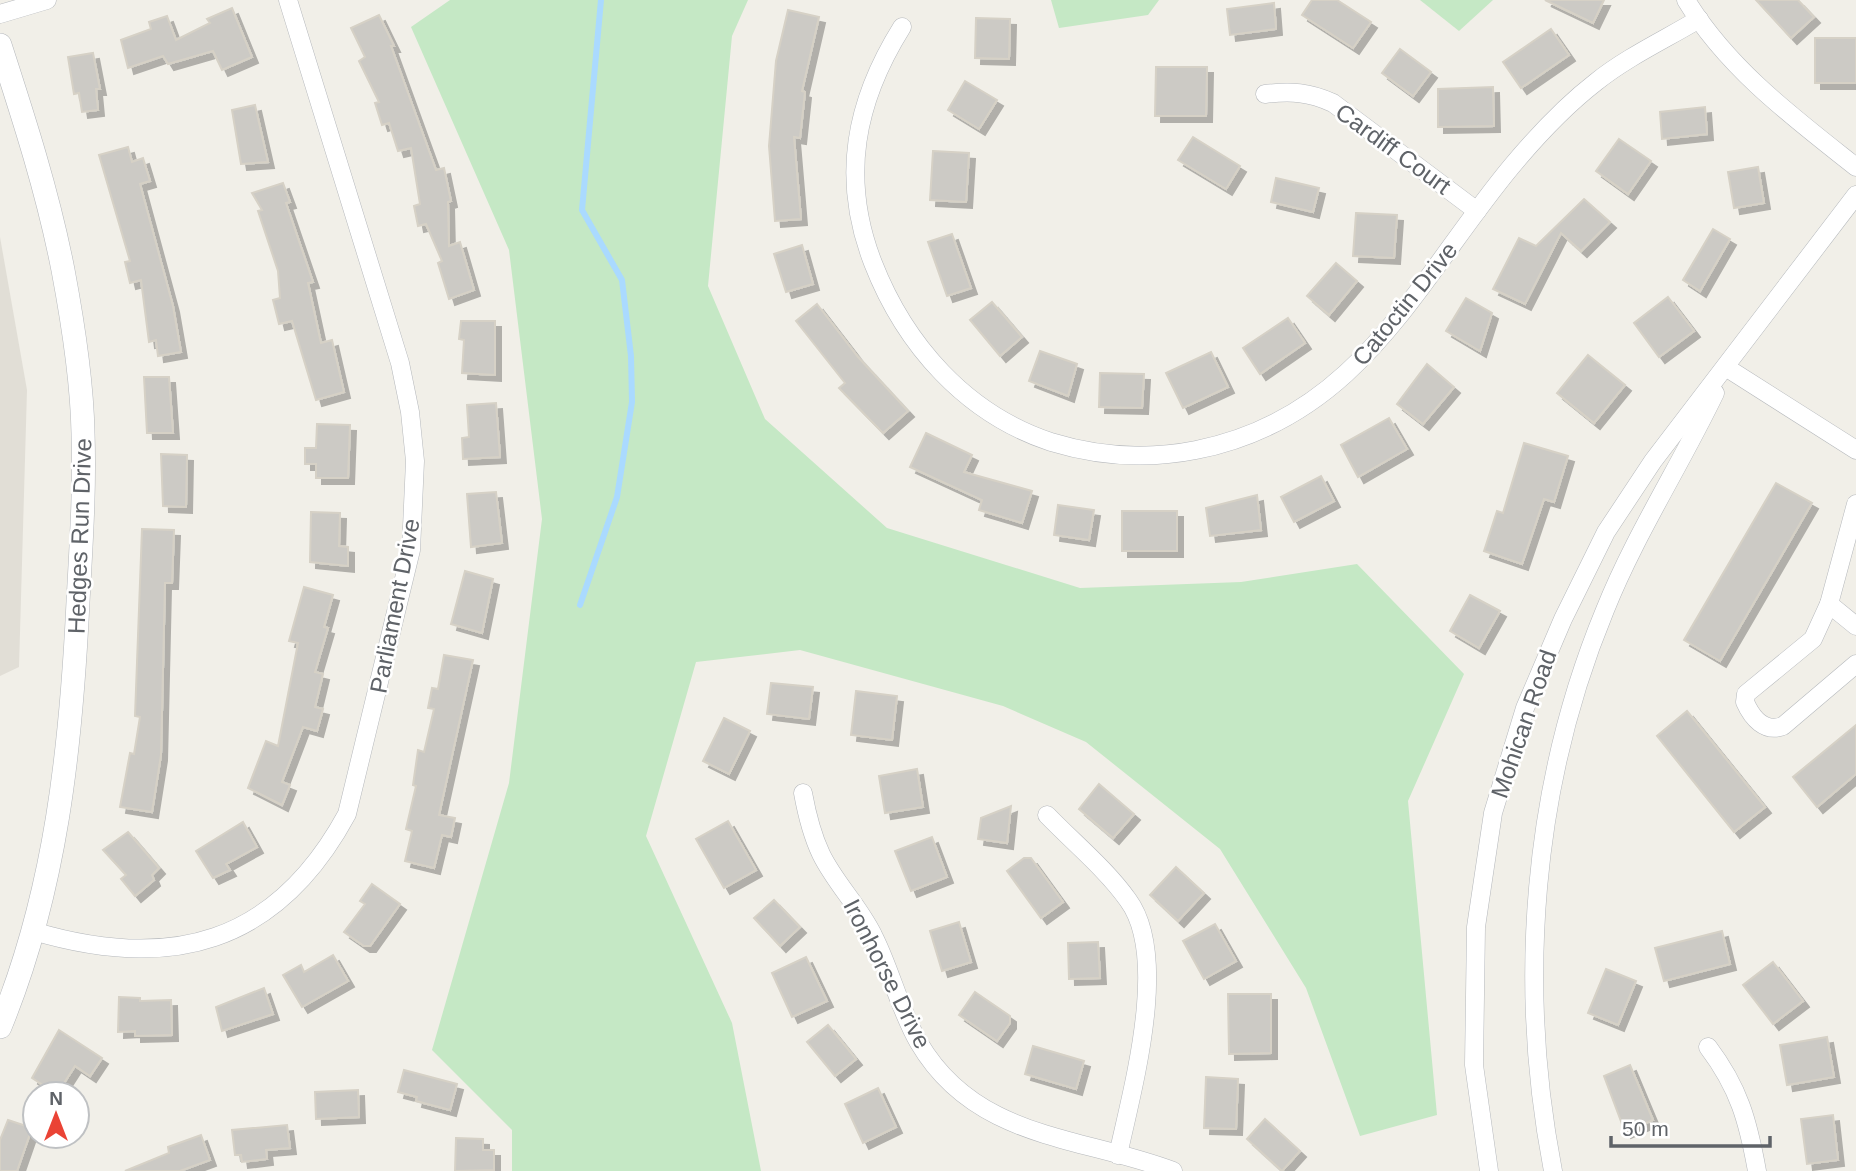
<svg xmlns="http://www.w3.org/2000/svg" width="1856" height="1171" viewBox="0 0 1856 1171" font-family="Arial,sans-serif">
<defs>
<filter id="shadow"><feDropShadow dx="6" dy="6" stdDeviation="0" flood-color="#0004"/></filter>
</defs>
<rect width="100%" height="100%" fill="#f1efe8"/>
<polygon fill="#e1ded6" points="0,237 27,390 19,667 0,676"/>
<g fill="#c5e8c5">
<polygon points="450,0 748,0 732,36 708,286 765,419 887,528 1080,588 1241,582 1357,564 1464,674 1408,801 1437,1115 1360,1136 1306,988 1220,849 1086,742 1003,706 800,650 696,662 646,836 732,1023 761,1171 512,1171 512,1130 432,1050 509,783 542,519 509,250 411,27"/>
<polygon points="1051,0 1159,0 1148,15 1059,28"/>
<polygon points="1420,0 1493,0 1459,31"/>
</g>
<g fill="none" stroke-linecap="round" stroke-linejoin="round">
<polyline stroke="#aadaff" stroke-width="6" points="580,605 617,497 632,402 631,356 622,280 582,210 601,0"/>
</g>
<g fill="#cccac5" stroke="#d6d1c6" stroke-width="2" filter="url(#shadow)">
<polygon points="1312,0 1337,0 1371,22 1353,48 1302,15"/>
<polygon points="1545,0 1604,0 1593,23"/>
<polygon points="1756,0 1798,0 1814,17 1791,38"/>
<polygon points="1274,3 1276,29 1230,35 1227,9"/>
<polygon points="232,8 252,57 222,70 213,51 168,64 163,56 128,68 121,40 151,29 149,22 167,16 176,40 210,23 207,19"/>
<polygon points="788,10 819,17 802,91 805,92 800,138 794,137 801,219 775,221 769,146 776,61"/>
<polygon points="379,15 394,46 391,46 436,170 444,168 451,201 448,202 449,246 460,242 474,290 449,299 438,263 442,261 426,224 418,226 414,206 420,204 411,148 398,151 389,123 382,125 375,103 379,102 359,61 365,57 351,28"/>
<polygon points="976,18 1010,19 1009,59 975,58"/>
<polygon points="1551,29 1569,55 1521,88 1503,62"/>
<rect x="1815" y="38" width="41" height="45"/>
<polygon points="1400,49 1431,72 1413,96 1382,73"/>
<polygon points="93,53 100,89 96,89 98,110 82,112 79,93 74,94 68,57"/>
<polygon points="1156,67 1207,67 1206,116 1155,116"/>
<polygon points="965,81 997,100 979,129 948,110"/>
<polygon points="1493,87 1494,126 1438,127 1438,89"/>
<polygon points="255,105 268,162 241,164 232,110"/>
<polygon points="1705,107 1707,134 1662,139 1660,112"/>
<polygon points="1193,137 1240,166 1226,189 1178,160"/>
<polygon points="1619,139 1651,161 1628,194 1596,171"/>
<polygon points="128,147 132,162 143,158 150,181 140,184 173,306 181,352 158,356 156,340 149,342 141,280 130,283 125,262 130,261 99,155"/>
<polygon points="933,151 969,153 966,202 930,200"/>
<polygon points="1758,167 1764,203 1734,208 1728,172"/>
<polygon points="1276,178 1319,188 1313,212 1271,202"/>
<polygon points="283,183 290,202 286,203 313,282 308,283 321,343 332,340 344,392 316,400 292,321 279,324 273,300 280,298 278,271 258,211 262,210 252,193"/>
<polygon points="1584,199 1610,222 1581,251 1561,233 1525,304 1493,289 1519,238 1536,246"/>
<polygon points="1356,213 1397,215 1394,258 1353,256"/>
<polygon points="1713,229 1730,239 1700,291 1683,280"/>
<polygon points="952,234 971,288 947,296 928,242"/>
<polygon points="802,245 813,284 786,292 774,254"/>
<polygon points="1336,263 1357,281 1329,315 1307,296"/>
<polygon points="1668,297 1694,331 1659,357 1634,323"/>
<polygon points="1466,298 1492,313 1480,351 1446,331"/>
<polygon points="992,302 1022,337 1000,356 970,320"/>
<polygon points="817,304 858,357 908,411 883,433 839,388 845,383 796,321"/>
<polygon points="1288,318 1305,343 1260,374 1243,348"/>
<polygon points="461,321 495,321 495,375 462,373 464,340 459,339"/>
<polygon points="1040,351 1077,364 1068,396 1029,381"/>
<polygon points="1211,352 1228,387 1183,408 1166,373"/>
<polygon points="1588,355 1625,385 1594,423 1557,393"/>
<polygon points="1427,364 1454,387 1423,424 1397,404"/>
<polygon points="1100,373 1144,374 1142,408 1099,407"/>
<polygon points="144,377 169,377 173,433 147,433"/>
<polygon points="496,403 500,457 463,459 462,438 469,437 467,405"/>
<polygon points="1389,418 1407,449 1358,477 1341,445"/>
<polygon points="317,424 350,425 348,478 316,478 316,464 305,464 305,448 316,448"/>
<polygon points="926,433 972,455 964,472 1032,491 1022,523 979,510 982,500 910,467"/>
<polygon points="1524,443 1568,456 1554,502 1544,499 1522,564 1484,551 1497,511 1503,513"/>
<polygon points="161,454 187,455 186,507 163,506"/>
<polygon points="1321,476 1334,501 1294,522 1281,497"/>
<polygon points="1776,483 1812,503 1720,661 1684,640"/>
<polygon points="496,492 502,543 471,547 467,494"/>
<polygon points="1257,495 1261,530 1210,536 1206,508"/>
<polygon points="1058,505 1094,510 1089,540 1054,535"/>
<rect x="1122" y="511" width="55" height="40"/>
<polygon points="311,512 340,513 339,546 348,547 348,566 310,562"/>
<polygon points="142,529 174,530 172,583 165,583 161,755 152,812 120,807 130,753 134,754 140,717 135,716"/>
<polygon points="465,571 493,579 482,633 451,624"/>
<polygon points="304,587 333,595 324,627 328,628 315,672 323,674 315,707 323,709 317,731 303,727 282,782 290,785 282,805 248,788 266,741 278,746 298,643 289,641"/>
<polygon points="1470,595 1500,611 1479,648 1450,631"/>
<polygon points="444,655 473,660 439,815 455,818 451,837 442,835 434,868 405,861 412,831 406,829 416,786 413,785 418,750 424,752 434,709 428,708 432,688 438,689"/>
<polygon points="771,683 813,687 809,719 767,714"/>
<polygon points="856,691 897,696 892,740 851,735"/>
<polygon points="1687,711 1765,807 1734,832 1657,736"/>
<polygon points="724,718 750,731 729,774 703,761"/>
<polygon points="1856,725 1856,774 1817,807 1793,777"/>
<polygon points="917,769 923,807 885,813 879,776"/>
<polygon points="1099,784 1134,814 1113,838 1079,809"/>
<polygon points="1011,806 1007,843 978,839 981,818"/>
<polygon points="728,821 756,870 724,888 696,839"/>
<polygon points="243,822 257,847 226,864 230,870 213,878 196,851"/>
<polygon points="128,832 159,868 152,875 154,880 135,896 121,879 126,875 103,850"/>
<polygon points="932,837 947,877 911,891 895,851"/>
<polygon points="1024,858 1031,858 1063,902 1041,918 1007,871"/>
<polygon points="1176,867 1204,893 1178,921 1150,895"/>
<polygon points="372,884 400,904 370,946 364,946 344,932 365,904 360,901"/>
<polygon points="774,900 800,927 780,946 754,918"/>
<polygon points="959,922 971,962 942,971 930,931"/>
<polygon points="1215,924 1236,961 1204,979 1183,941"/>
<polygon points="1722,931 1730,964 1664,981 1655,948"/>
<polygon points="1098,942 1100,978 1069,979 1068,943"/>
<polygon points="333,955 348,981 302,1007 283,975 301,965 304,972"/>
<polygon points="806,957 827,1001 792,1017 772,973"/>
<polygon points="1773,962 1803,1001 1773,1024 1743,985"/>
<polygon points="1606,969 1636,981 1618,1025 1588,1013"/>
<polygon points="264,988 273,1014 222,1031 216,1007"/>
<polygon points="975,992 1010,1016 1010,1023 997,1041 959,1015"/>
<polygon points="1228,994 1271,994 1271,1053 1229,1054"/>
<polygon points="119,997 140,998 140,1001 171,1000 172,1035 135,1036 135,1031 118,1032"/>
<polygon points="828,1025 856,1059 835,1076 807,1042"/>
<polygon points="59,1030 102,1058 90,1076 75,1066 57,1094 32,1078"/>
<polygon points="1827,1037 1834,1077 1787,1085 1780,1045"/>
<polygon points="1033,1046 1084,1061 1076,1089 1025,1074"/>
<polygon points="1630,1065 1653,1120 1625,1132 1604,1076"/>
<polygon points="404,1070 457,1084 450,1110 416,1101 417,1097 398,1092"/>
<polygon points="1206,1077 1238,1079 1236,1129 1204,1128"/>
<polygon points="878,1088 896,1127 863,1143 845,1104"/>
<polygon points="358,1090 359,1117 316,1119 315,1092"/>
<polygon points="1833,1115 1838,1160 1807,1164 1801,1119"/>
<polygon points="1265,1119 1300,1151 1282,1171 1247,1139"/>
<polygon points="8,1120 32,1128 17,1171 0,1171 0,1140"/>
<polygon points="287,1125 290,1148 266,1150 267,1159 242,1162 241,1155 235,1155 232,1130"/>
<polygon points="201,1135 210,1160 180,1171 125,1171 169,1153 168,1147"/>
<polygon points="456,1138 483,1139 483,1150 494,1150 494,1170 455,1171"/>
</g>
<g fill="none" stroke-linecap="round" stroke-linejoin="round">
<g stroke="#b5b8bc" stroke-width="19">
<g id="minor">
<path d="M1686,0C1728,69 1794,118 1856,167"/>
<polyline points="0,14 47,0"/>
<path d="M902,27C855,102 840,178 873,263C905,345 966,414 1051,442C1100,457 1146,460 1196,450C1359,418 1416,282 1511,167C1536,137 1565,106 1596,82C1627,57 1666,39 1699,19"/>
<path d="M1265,94C1291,91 1309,92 1333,103L1477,211"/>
<polyline points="1727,368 1856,450"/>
<polyline points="1829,604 1856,504"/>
<path d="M1856,626L1829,604L1813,639L1746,694L1745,702C1752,718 1765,733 1783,726L1856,664"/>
<path d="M803,793C807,815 812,835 821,854C835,883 859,906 873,935C891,970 899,1009 919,1043C976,1140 1081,1136 1173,1171"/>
<path d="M1047,815C1073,842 1106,869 1128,900C1170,957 1132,1090 1118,1155"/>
<path d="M33,931C170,972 276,945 347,814L411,550L415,461L410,412L400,363L288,0"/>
<path d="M1708,1047C1739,1088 1748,1121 1757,1171"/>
<polyline points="1489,1171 1474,1065 1476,927 1493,813 1525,708 1563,619 1606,532 1653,461 1856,195"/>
<path d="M1553,1171C1517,985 1532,786 1605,610C1635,535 1680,466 1715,393"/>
</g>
</g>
<g stroke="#b5b8bc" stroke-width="24">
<path id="tertiary" d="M0,45C24,119 48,193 63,270C73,323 82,379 83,433C85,489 81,546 78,602C71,748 56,891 0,1027"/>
</g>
<use href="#minor" stroke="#fff" stroke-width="18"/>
<use href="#tertiary" stroke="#fff" stroke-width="23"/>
</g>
<g text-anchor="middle" stroke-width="5" stroke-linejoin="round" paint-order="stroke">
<g font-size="24" fill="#5f6368" stroke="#fff">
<text transform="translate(1393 149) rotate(36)" y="8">Cardiff Court</text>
<text transform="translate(1405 304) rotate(-51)" y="8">Catoctin Drive</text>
<text transform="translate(80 536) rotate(-88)" y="8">Hedges Run Drive</text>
<text transform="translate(395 606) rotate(-79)" y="8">Parliament Drive</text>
<text transform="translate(1524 724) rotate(-71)" y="8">Mohican Road</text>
<text transform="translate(887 974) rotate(63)" y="8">Ironhorse Drive</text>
</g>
</g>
<g transform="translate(56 1115)"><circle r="33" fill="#ffffff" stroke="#bfc1c3" stroke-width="2"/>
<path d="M0-5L12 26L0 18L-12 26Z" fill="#ea4335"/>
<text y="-10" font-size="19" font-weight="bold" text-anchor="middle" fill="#5f6368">N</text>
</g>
<path d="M1611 1136v10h159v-10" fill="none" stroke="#5f6368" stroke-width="3.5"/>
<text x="1622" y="1136" font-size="21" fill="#5f6368" stroke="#ffffff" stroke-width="5" paint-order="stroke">50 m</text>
</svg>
